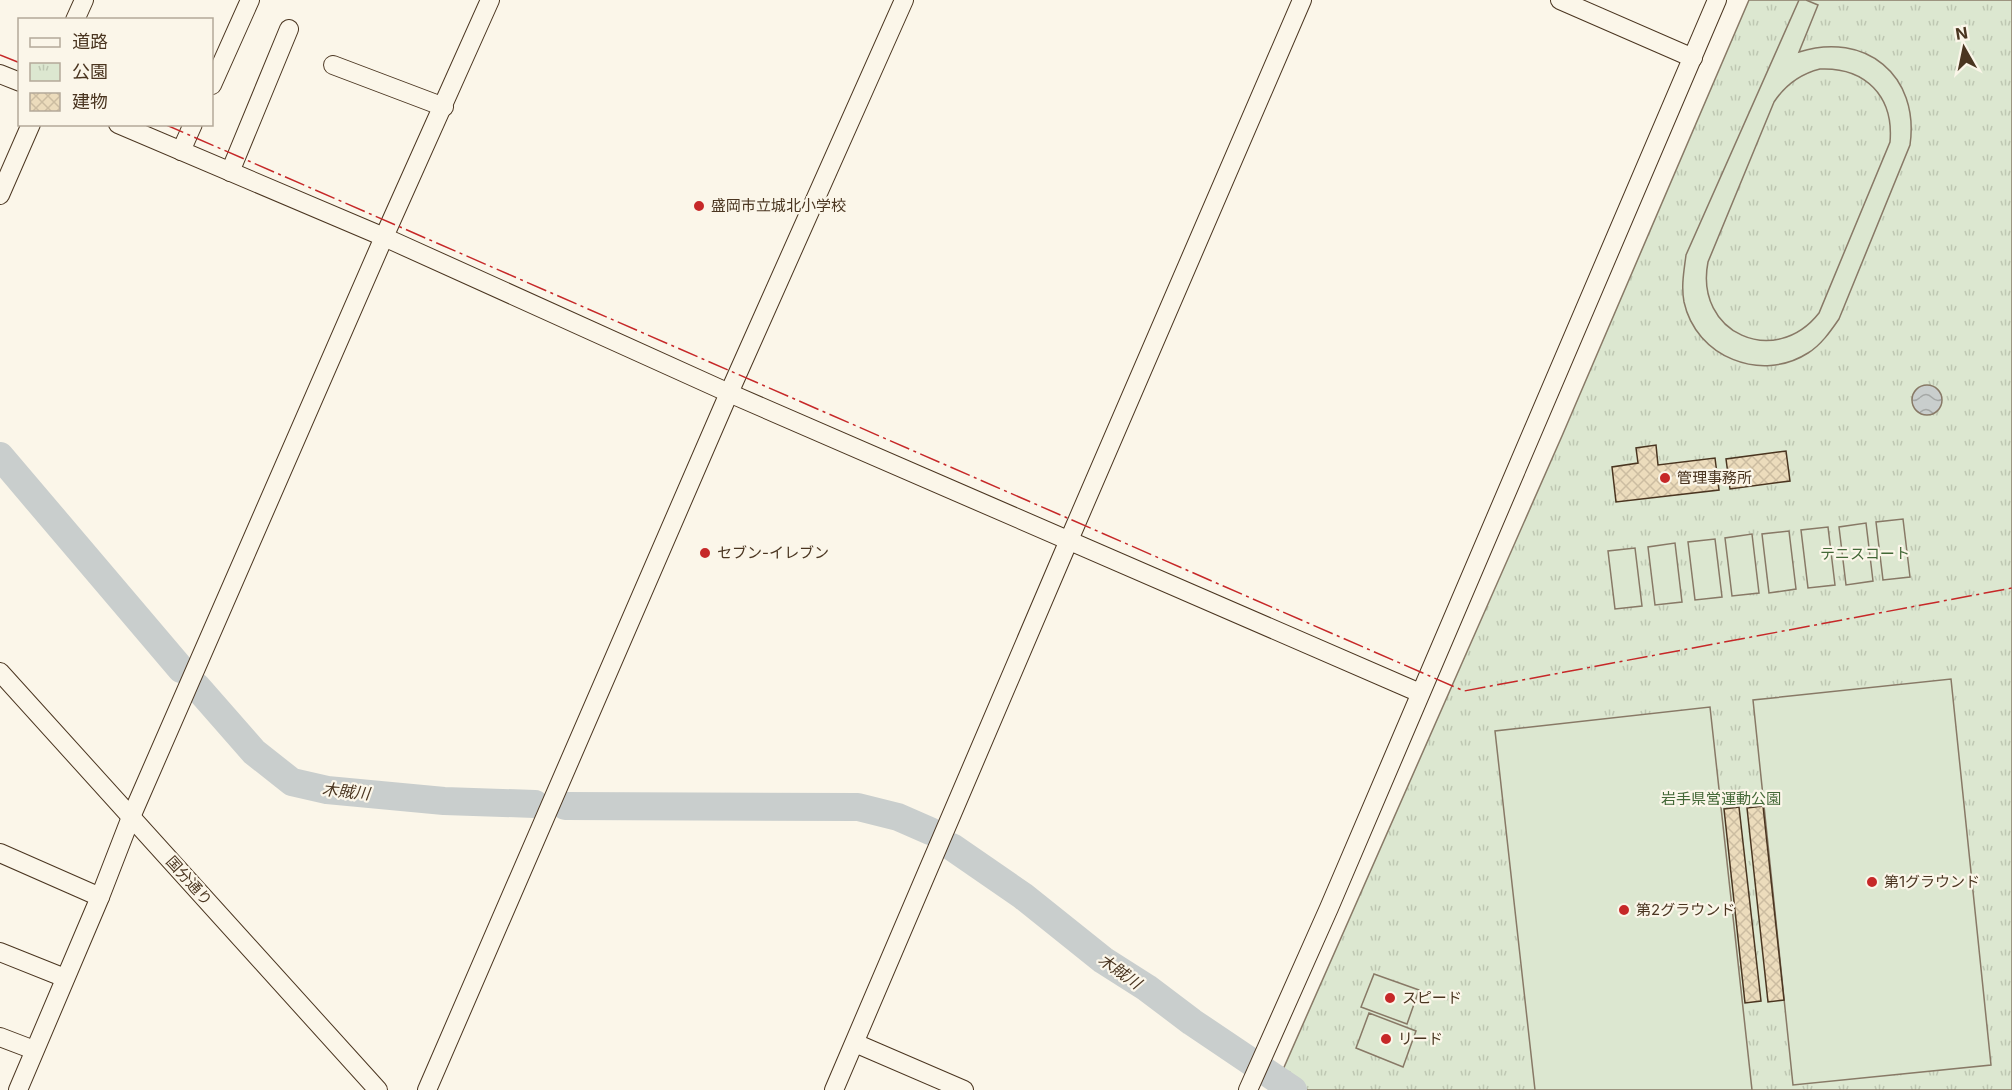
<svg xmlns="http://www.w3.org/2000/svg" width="2012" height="1090" viewBox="0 0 2012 1090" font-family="Inter,'Noto Sans JP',sans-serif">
<defs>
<pattern id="park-tufts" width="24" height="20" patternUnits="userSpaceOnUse" patternTransform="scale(1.5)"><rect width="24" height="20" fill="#dce7d0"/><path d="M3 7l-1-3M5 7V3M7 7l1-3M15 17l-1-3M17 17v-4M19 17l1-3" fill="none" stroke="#bec7b2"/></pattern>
<pattern id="water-waves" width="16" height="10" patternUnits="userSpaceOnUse" patternTransform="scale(1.5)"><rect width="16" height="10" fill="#c9cecd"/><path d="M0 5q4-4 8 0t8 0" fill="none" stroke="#a5a8a6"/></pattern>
<pattern id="building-cross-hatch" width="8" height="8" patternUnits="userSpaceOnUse" patternTransform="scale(1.5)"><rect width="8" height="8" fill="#ecdcbc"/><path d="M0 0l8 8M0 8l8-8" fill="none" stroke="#ccbda1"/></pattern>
</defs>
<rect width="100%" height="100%" fill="#fbf6e9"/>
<polygon fill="url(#park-tufts)" stroke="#887966" stroke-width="1.5" points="1749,0 2012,0 2012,1090 1274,1090 1562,436"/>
<g fill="#dce7d0" stroke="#887966" stroke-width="1.5" fill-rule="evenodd">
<path d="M1799,0H1806L1818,5L1799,52C1865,31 1920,75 1910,145L1839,319C1830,332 1821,345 1808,353C1761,383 1696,357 1684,302C1681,286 1684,271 1686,255ZM1820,69C1865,67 1894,96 1890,142L1819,313C1775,369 1694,333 1708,262L1774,102C1786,84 1800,74 1820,69Z"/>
<polygon points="1903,519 1910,577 1883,580 1876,522"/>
<polygon points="1866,523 1873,581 1846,585 1839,527"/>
<polygon points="1828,527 1835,585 1808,588 1801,530"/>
<polygon points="1789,531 1796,589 1769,593 1762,534"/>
<polygon points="1752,534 1759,593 1732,596 1725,538"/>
<polygon points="1715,539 1722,597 1695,600 1688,542"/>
<polygon points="1675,543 1682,602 1655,605 1648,547"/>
<polygon points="1635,548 1642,606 1615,609 1608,551"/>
<polygon points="1951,679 1991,1065 1793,1085 1753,700"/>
<polygon points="1710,707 1752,1090 1535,1090 1495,731"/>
<polygon points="1374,974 1419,990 1407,1024 1361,1007"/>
<polygon points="1369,1013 1416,1031 1403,1067 1356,1048"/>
</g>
<circle fill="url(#water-waves)" stroke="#887966" stroke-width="1.5" cx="1927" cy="400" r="15"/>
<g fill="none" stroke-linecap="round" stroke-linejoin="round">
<g stroke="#c9cecd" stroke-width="28">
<polyline points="0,456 181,669"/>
<polyline points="197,687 254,752 292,782 327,790 444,801 535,804"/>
<polyline points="565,806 858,807 898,817 930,831"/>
<polyline points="952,847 1023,896 1103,960 1147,988 1192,1022 1293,1090"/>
</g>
</g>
<g fill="url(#building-cross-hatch)" stroke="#4a3520" stroke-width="1.5">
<polygon points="1656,445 1658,465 1715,458 1719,490 1616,502 1612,467 1638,463 1636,448"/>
<polygon points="1786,451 1790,481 1730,489 1726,459"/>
<polygon points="1763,806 1784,1000 1768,1002 1747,808"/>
<polygon points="1739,807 1761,1001 1745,1003 1724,809"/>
</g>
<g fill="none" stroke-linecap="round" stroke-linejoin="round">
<g stroke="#4a3520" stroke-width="20">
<g id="minor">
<polyline points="1560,0 1693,58"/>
<polyline points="75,20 84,0"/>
<polyline points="333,65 444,107"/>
<polyline points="0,74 20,82"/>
<polyline points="212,85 250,0"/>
<polyline points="118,124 384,237 729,393 1420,693"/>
<polyline points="181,151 193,124"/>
<polyline points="230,172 289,29"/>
<polyline points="0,195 31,124"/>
<polyline points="0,672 378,1090"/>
<polyline points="0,853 100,897"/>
<polyline points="0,952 65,978"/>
<polyline points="0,1037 34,1050"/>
<polyline points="855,1043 964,1090"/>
<polyline points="18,1090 100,897 131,817 384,237 490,0"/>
<polyline points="427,1090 729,393 904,0"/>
<polyline points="834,1090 1069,540 1302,0"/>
<polyline points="1248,1090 1329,908 1717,0"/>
</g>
</g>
<use href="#minor" stroke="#fbf6e9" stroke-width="18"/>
<g stroke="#c62828" stroke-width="1.5" stroke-dasharray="21 4.5 3 4.5" stroke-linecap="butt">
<polyline points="0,55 20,63"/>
<polyline points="164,124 1464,691 2012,588"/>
</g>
</g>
<g fill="#c62828" stroke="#fbf6e9" stroke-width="2">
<circle cx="699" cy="206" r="6"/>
<circle cx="1665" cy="478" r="6"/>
<circle cx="705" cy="553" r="6"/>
<circle cx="1872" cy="882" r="6"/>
<circle cx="1624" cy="910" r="6"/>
<circle cx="1390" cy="998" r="6"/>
<circle cx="1386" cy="1039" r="6"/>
</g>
<g text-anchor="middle" stroke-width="4.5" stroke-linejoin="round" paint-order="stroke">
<g font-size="15" fill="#4a3520" stroke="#fbf6e9" text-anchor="start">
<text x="711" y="211">盛岡市立城北小学校</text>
<text x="1677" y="483">管理事務所</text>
<text x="717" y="558">セブン-イレブン</text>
<text x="1884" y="887">第1グラウンド</text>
<text x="1636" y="915">第2グラウンド</text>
<text x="1402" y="1003">スピード</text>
<text x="1398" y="1044">リード</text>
</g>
<g font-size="15" fill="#436837" stroke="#fbf6e9">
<text x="1865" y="559">テニスコート</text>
<text x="1721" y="804">岩手県営運動公園</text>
</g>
<g font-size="15" fill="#4a3520" stroke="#fbf6e9">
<text transform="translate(189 881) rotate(48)" y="5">国分通り</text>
</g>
<g font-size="16" font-style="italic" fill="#4a3520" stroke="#fbf6e9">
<text transform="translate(346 791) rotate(6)" y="6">木賊川</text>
<text transform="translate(1120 971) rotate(35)" y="6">木賊川</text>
</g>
</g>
<rect x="18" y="18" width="195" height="108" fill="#fbf6e9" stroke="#b4a999" stroke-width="1.5"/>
<rect x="30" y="38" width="30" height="9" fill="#fbf6e9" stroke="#b4a999" stroke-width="1.5"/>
<text x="72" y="48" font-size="18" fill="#4a3520">道路</text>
<rect x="30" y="63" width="30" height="18" fill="url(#park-tufts)" stroke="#b4a999" stroke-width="1.5"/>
<text x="72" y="78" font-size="18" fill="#4a3520">公園</text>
<rect x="30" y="93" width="30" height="18" fill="url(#building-cross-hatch)" stroke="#b4a999" stroke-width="1.5"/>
<text x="72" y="108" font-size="18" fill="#4a3520">建物</text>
<g transform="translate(1964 48) rotate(351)" stroke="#fbf6e9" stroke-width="4.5" paint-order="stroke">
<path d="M0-4.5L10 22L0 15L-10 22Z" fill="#4a3520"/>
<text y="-9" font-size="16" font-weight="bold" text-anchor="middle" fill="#4a3520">N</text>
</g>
</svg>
